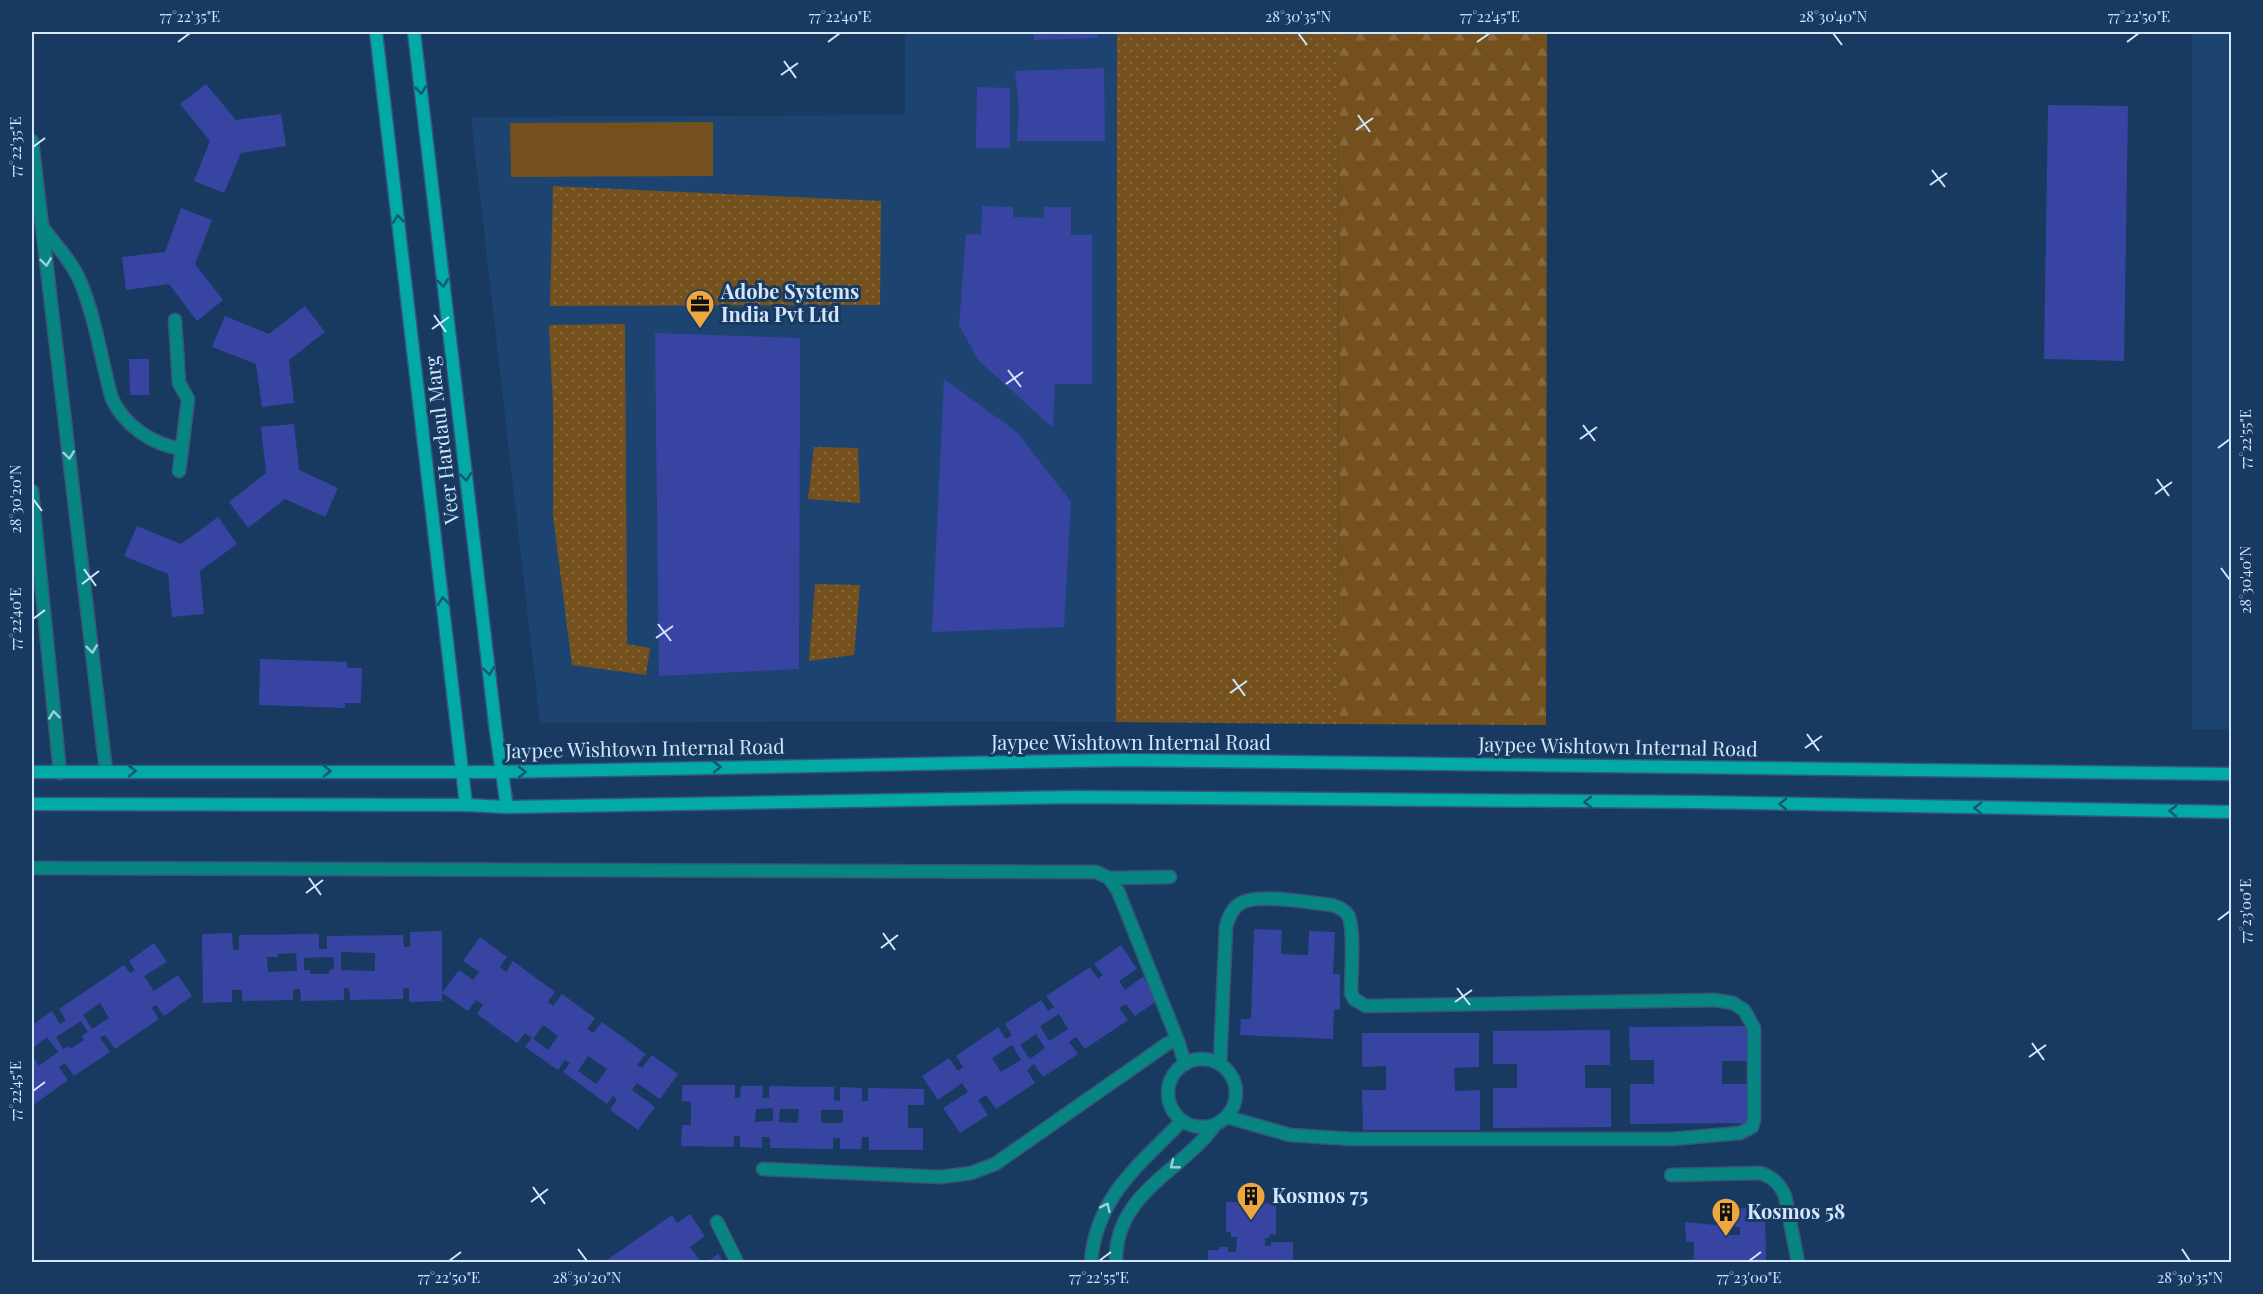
<svg xmlns="http://www.w3.org/2000/svg" width="2263" height="1294" viewBox="0 0 2263 1294" font-family="'Playfair Display',serif">
<defs>
<pattern id="green-dots" width="8" height="8" patternUnits="userSpaceOnUse" patternTransform="scale(1.5)"><rect width="8" height="8" fill="#74501d"/><path d="M2 2h.1M6 6h.1" fill="none" stroke="#87693f" stroke-width="1.8" stroke-linecap="round"/></pattern>
<pattern id="forest-firs" width="22" height="20" patternUnits="userSpaceOnUse" patternTransform="scale(1.5)"><rect width="22" height="20" fill="#74501d"/><path d="M5 1l3.5 6h-7zM16 11l3.5 6h-7z" fill="#87693f"/></pattern>
</defs>
<rect width="100%" height="100%" fill="#183a60"/>
<g fill="#1d4470">
<polygon points="905,32 1117,32 1116,722 905,721 540,723 471,117 905,115"/>
<rect x="2192" y="32" width="39" height="697"/>
</g>
<g fill="url(#green-dots)">
<polygon points="1117,32 1339,32 1338,724 1116,722"/>
<polygon points="553,186 881,201 880,305 550,306"/>
<polygon points="625,324 627,644 650,648 646,675 572,665 553,515 553,406 549,325"/>
<polygon points="814,447 858,448 860,503 808,499"/>
<polygon points="815,584 860,585 854,655 809,661"/>
</g>
<polygon fill="url(#forest-firs)" points="1339,32 1547,32 1546,725 1338,724"/>
<polygon fill="#74501d" points="713,122 713,176 511,177 510,123"/>
<g fill="#3844a1" fill-rule="evenodd">
<polygon points="1034,32 1097,32 1098,38 1034,40"/>
<rect x="2229" y="39" width="3" height="22"/>
<polygon points="1104,68 1105,141 1017,141 1019,108 1015,71"/>
<polygon points="206,84 236,120 281,114 286,146 241,153 224,193 194,181 210,141 180,104"/>
<polygon points="977,87 1010,88 1010,148 976,148"/>
<polygon points="2048,105 2128,106 2124,361 2044,359"/>
<polygon points="982,206 1013,207 1013,217 1044,218 1044,207 1071,207 1071,235 1092,235 1092,384 1055,384 1053,428 978,360 959,325 966,234 981,235"/>
<polygon points="181,208 212,220 195,264 223,300 197,321 169,284 126,290 122,257 165,252"/>
<polygon points="305,306 325,332 289,360 294,403 262,407 256,364 212,347 225,316 269,334"/>
<polygon points="655,333 800,338 799,669 659,676"/>
<polygon points="129,359 149,359 149,395 130,395"/>
<polygon points="944,379 1018,433 1071,502 1064,627 932,632"/>
<polygon points="294,424 299,470 338,488 325,517 285,499 248,528 229,502 266,473 261,427"/>
<polygon points="218,517 237,544 200,571 204,614 172,617 168,574 124,556 137,526 181,544"/>
<polygon points="260,659 347,662 347,668 362,668 361,703 345,703 345,708 259,705"/>
<polygon points="1254,929 1282,930 1281,954 1308,955 1309,931 1335,932 1333,974 1340,974 1340,1010 1334,1009 1333,1039 1240,1035 1241,1019 1251,1019"/>
<path d="M442,931V1001L409,1002V988H403V999L350,1000L349,988H344V1000L301,1001L300,989H293V1000L242,1001V990H232V1002L203,1003L202,934L232,933L233,950H239V935L319,934V949H327V936L403,935L404,947H410V932ZM341,952L375,953V971L341,970ZM296,953L297,971L268,972L267,957H278V954ZM334,957V969L329,970V974H310V970H304V958Z"/>
<path d="M480,937L507,957L500,967L506,972L513,961L555,992L548,1002L553,1006L562,994L595,1018L587,1029L593,1033L602,1022L646,1054L637,1065L642,1068L652,1055L678,1074L660,1099L637,1083L632,1090L655,1107L638,1130L610,1110L617,1099L613,1096L607,1104L563,1072L570,1063L565,1060L558,1070L525,1047L532,1038L548,1050L558,1036L543,1025L533,1039L525,1033L517,1043L477,1014L483,1005L476,1000L468,1011L442,993L459,970L473,980L479,972L463,961ZM588,1056L607,1069L596,1084L578,1071Z"/>
<path d="M154,943L167,962L144,976L154,991L178,975L192,996L164,1016L156,1005L152,1008L159,1019L115,1049L105,1035L100,1038L110,1052L74,1076L65,1063L59,1067L68,1080L32,1106V1055L39,1066L58,1052L47,1037L32,1049V1025L52,1011L60,1024L66,1020L59,1009L124,965L130,973L135,970L129,961ZM100,1003L109,1018L92,1029L83,1015ZM81,1021L88,1032L82,1036L84,1040L70,1049L68,1046L63,1049L56,1037Z"/>
<path d="M1121,945L1137,969L1119,981L1125,990L1143,977L1158,1000L1135,1016L1126,1004L1119,1008L1128,1020L1085,1049L1076,1037L1069,1042L1078,1054L1043,1077L1034,1064L1027,1070L1035,1083L996,1109L986,1095L978,1100L988,1115L960,1133L943,1108L968,1092L962,1083L938,1100L922,1076L949,1058L958,1071L963,1067L956,1056L998,1027L1006,1039L1012,1035L1005,1024L1041,1000L1048,1011L1054,1007L1046,996L1090,967L1098,979L1103,975L1094,964ZM1059,1014L1068,1029L1049,1041L1040,1026ZM1036,1034L1045,1048L1030,1059L1020,1045ZM1012,1045L1021,1060L1001,1072L992,1058Z"/>
<polygon points="1747,1026 1747,1061 1722,1061 1722,1084 1747,1084 1748,1123 1630,1124 1630,1084 1654,1084 1654,1060 1630,1060 1629,1027"/>
<polygon points="1610,1030 1610,1065 1585,1065 1585,1088 1611,1088 1611,1127 1493,1128 1493,1088 1517,1088 1517,1064 1493,1064 1493,1031"/>
<polygon points="1362,1033 1479,1033 1479,1067 1454,1068 1455,1091 1480,1090 1480,1130 1363,1130 1362,1090 1386,1090 1386,1066 1362,1067"/>
<path d="M682,1085H735V1098H740L741,1086H763L762,1098H769V1086L834,1087V1100L840,1101V1087L862,1088V1101H868V1088L924,1089V1105H908V1128H923V1150H869V1137H862L861,1149H840V1138H833V1149L770,1148V1137H762V1148L740,1147V1136H734V1147L681,1146L682,1125H691V1102L682,1101ZM773,1108V1121L755,1122L756,1109ZM780,1109H799L798,1123L779,1122ZM821,1110H843V1123H821Z"/>
<polygon points="1226,1202 1243,1202 1243,1210 1260,1210 1260,1203 1276,1204 1276,1235 1270,1234 1269,1238 1265,1238 1265,1246 1271,1246 1271,1242 1293,1242 1293,1262 1208,1262 1208,1250 1219,1250 1219,1247 1228,1247 1228,1252 1236,1252 1237,1237 1231,1237 1231,1232 1226,1232"/>
<polygon points="1735,1208 1765,1209 1766,1262 1686,1262 1686,1260 1694,1259 1694,1242 1686,1242 1685,1222 1725,1226 1725,1235 1740,1235 1740,1227 1735,1227"/>
<polygon points="690,1214 705,1236 690,1247 701,1262 604,1262 672,1215 677,1223"/>
<polygon points="718,1254 723,1262 707,1262"/>
</g>
<g fill="none" stroke-linecap="round" stroke-linejoin="round">
<g stroke="#365679" stroke-width="15">
<g id="street">
<polyline points="32,141 106,771"/>
<path d="M43,228C56,245 72,262 80,281C96,319 101,360 112,399C125,426 153,445 182,449L188,399L179,383L175,320"/>
<polyline points="179,471 182,449"/>
<polyline points="32,491 60,773"/>
<polyline points="32,868 1096,872 1109,878 1118,891 1178,1041"/>
<polyline points="1109,878 1170,877"/>
<circle cx="1202" cy="1093" r="34"/>
<path d="M1220,1064L1226,926C1229,917 1232,908 1241,903C1258,893 1311,903 1332,905C1338,907 1344,909 1348,915C1355,927 1351,977 1351,993L1354,999L1366,1006L1715,1000L1733,1003L1744,1010L1754,1028V1120L1752,1127L1740,1133L1671,1139H1352L1290,1135L1227,1117"/>
<polyline points="763,1169 941,1177 971,1173 995,1164 1167,1044 1173,1041 1178,1041 1185,1064"/>
<path d="M1671,1175L1760,1173C1773,1177 1780,1184 1785,1196L1798,1262"/>
<polyline points="717,1222 737,1262"/>
<path d="M1091,1262C1096,1197 1139,1165 1182,1121"/>
<path d="M1116,1262C1114,1194 1181,1172 1215,1125"/>
</g>
</g>
<g stroke="#365679" stroke-width="15">
<g id="secondary">
<polyline points="376,32 466,805"/>
<polyline points="414,32 496,732 507,807"/>
<polyline points="32,772 501,772 1125,760 2232,774"/>
<polyline points="32,804 466,805 507,807 1073,797 1696,802 2232,812"/>
</g>
</g>
<use href="#street" stroke="#068583" stroke-width="12"/>
<use href="#secondary" stroke="#01aaa7" stroke-width="12"/>
</g>
<defs><path id="oneway-chevron" d="M-2-3.5L2.5 0L-2 3.5" fill="none" stroke-width="1.6" stroke-linecap="round" stroke-linejoin="round" transform="scale(1.5)"/></defs>
<g stroke="#125672">
<use href="#oneway-chevron" transform="translate(421 90) rotate(83)"/>
<use href="#oneway-chevron" transform="translate(398 219) rotate(-97)"/>
<use href="#oneway-chevron" transform="translate(443 283) rotate(83)"/>
<use href="#oneway-chevron" transform="translate(466 477) rotate(83)"/>
<use href="#oneway-chevron" transform="translate(443 601) rotate(-97)"/>
<use href="#oneway-chevron" transform="translate(489 671) rotate(83)"/>
<use href="#oneway-chevron" transform="translate(717 767) rotate(-1)"/>
<use href="#oneway-chevron" transform="translate(132 771)"/>
<use href="#oneway-chevron" transform="translate(327 771)"/>
<use href="#oneway-chevron" transform="translate(522 772) rotate(-1)"/>
<use href="#oneway-chevron" transform="translate(1588 802) rotate(-180)"/>
<use href="#oneway-chevron" transform="translate(1783 804) rotate(-179)"/>
<use href="#oneway-chevron" transform="translate(1978 808) rotate(-179)"/>
<use href="#oneway-chevron" transform="translate(2173 811) rotate(-179)"/>
</g>
<g stroke="#9fcedf">
<use href="#oneway-chevron" transform="translate(46 262) rotate(83)"/>
<use href="#oneway-chevron" transform="translate(69 455) rotate(83)"/>
<use href="#oneway-chevron" transform="translate(92 649) rotate(83)"/>
<use href="#oneway-chevron" transform="translate(54 715) rotate(-96)"/>
<use href="#oneway-chevron" transform="translate(1174 1165) rotate(141)"/>
<use href="#oneway-chevron" transform="translate(1106 1207) rotate(-64)"/>
</g>
<path fill="none" stroke="#d2e6fe" stroke-width="2" d="M1298,33L1307,45M1833,33L1842,45M178,42L190,33M828,42L840,33M1477,42L1490,33M2127,42L2139,33M784,61L796,78M781,75L798,63M1358,115L1370,132M1356,130L1373,118M33,147L45,138M1932,170L1945,187M1930,185L1947,173M434,315L446,332M432,329L449,317M1008,370L1021,387M1006,384L1023,372M1583,425L1595,441M1580,439L1597,427M2218,448L2230,439M2157,479L2169,496M2155,494L2172,482M33,499L42,511M2221,568L2230,580M84,569L96,586M82,584L99,571M33,619L45,610M658,624L671,641M656,638L673,626M1233,679L1245,696M1230,693L1247,681M1807,734L1819,751M1805,748L1822,736M309,878L321,895M306,893L323,880M2218,920L2230,911M883,933L895,950M881,948L898,935M1457,988L1470,1005M1455,1002L1472,990M2032,1043L2044,1060M2029,1057L2046,1045M33,1091L45,1082M533,1187L545,1204M531,1202L548,1189M578,1249L587,1261M2182,1249L2190,1261M449,1261L461,1252M1099,1261L1111,1252M1749,1261L1761,1252"/>
<defs>
<g id="office-pin" transform="scale(1.5)"><path d="M0 17L-7.5 6A9.5 9.5 0 1 1 7.5 6Z" fill="#efa73d" stroke="#183a60"/><path d="M-6-3h4V-5.5h4V-3h4V5H-6ZM-1-4.5V-3h2v-1.5ZM-6 0V1H6V0Z" fill="#111"/></g>
<g id="building-pin" transform="scale(1.5)"><path d="M0 17L-7.5 6A9.5 9.5 0 1 1 7.5 6Z" fill="#efa73d" stroke="#183a60"/><path d="M-4-6H4V6H1V3H-1V6H-4ZM-2.5-4.3h1.7v1.8h-1.7ZM.8-4.3h1.7v1.8H.8ZM-2.5-1h1.7V.8h-1.7ZM.8-1h1.7V.8H.8Z" fill="#111"/></g>
</defs>
<g fill-rule="evenodd">
<use href="#office-pin" x="700" y="304"/>
<use href="#building-pin" x="1251" y="1196"/>
<use href="#building-pin" x="1726" y="1212"/>
</g>
<g text-anchor="middle" stroke-width="6" stroke-linejoin="round" paint-order="stroke">
<g font-size="20" font-weight="bold" fill="#d2e6fe" stroke="#183a60" text-anchor="start">
<text x="721" y="299">Adobe Systems<tspan x="721" dy="23">India Pvt Ltd</tspan></text>
<text x="1272" y="1203">Kosmos 75</text>
<text x="1747" y="1219">Kosmos 58</text>
</g>
<g font-size="20" fill="#d2e6fe" stroke="#183a60">
<text transform="translate(442 440) rotate(-97)" y="7">Veer Hardaul Marg</text>
<text x="1131" y="750">Jaypee Wishtown Internal Road</text>
<text transform="translate(1618 747) rotate(1)" y="7">Jaypee Wishtown Internal Road</text>
<text transform="translate(645 749) rotate(-1)" y="7">Jaypee Wishtown Internal Road</text>
</g>
</g>
<rect width="2263" height="1294" fill="none" stroke="#183a60" stroke-width="66"/>
<rect x="33" y="33" width="2197" height="1228" fill="none" stroke="#d2e6fe" stroke-width="2"/>
<g font-size="15" text-anchor="middle" fill="#d2e6fe">
<text x="190" y="22">77°22'35"E</text>
<text x="840" y="22">77°22'40"E</text>
<text x="1298" y="22">28°30'35"N</text>
<text x="1490" y="22">77°22'45"E</text>
<text x="1833" y="22">28°30'40"N</text>
<text x="2139" y="22">77°22'50"E</text>
<text transform="translate(16 147) rotate(-90)" y="5">77°22'35"E</text>
<text transform="translate(2246 439) rotate(-90)" y="5">77°22'55"E</text>
<text transform="translate(16 499) rotate(-90)" y="5">28°30'20"N</text>
<text transform="translate(2246 580) rotate(-90)" y="5">28°30'40"N</text>
<text transform="translate(16 619) rotate(-90)" y="5">77°22'40"E</text>
<text transform="translate(2246 911) rotate(-90)" y="5">77°23'00"E</text>
<text transform="translate(16 1091) rotate(-90)" y="5">77°22'45"E</text>
<text x="449" y="1283">77°22'50"E</text>
<text x="587" y="1283">28°30'20"N</text>
<text x="1099" y="1283">77°22'55"E</text>
<text x="1749" y="1283">77°23'00"E</text>
<text x="2190" y="1283">28°30'35"N</text>
</g>
</svg>
